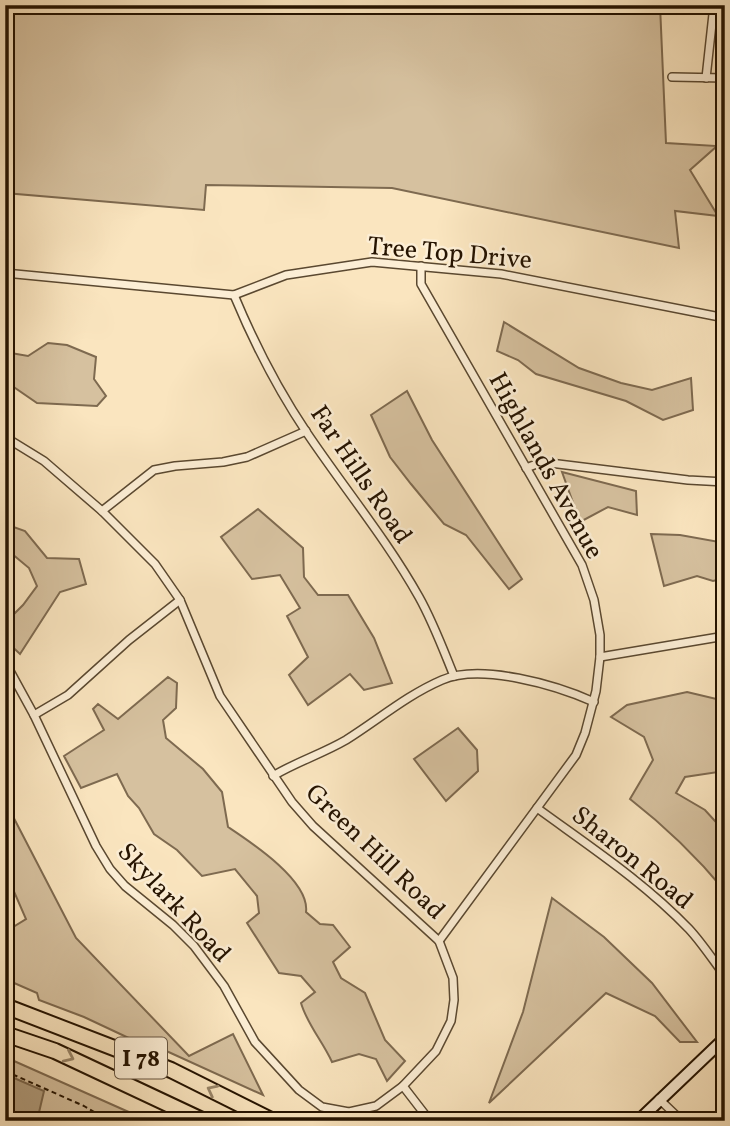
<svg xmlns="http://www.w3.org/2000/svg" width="730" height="1126" viewBox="0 0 730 1126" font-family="Vollkorn,serif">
<rect width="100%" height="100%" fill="#fae5bf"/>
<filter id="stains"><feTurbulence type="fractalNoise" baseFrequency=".00286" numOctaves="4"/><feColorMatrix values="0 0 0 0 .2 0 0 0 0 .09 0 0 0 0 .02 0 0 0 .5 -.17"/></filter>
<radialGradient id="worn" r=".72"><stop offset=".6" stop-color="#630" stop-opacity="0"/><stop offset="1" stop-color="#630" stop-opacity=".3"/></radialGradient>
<g fill="#d6c19f" stroke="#7e6a50" stroke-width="2">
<polygon points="5,5 660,5 666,143 717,146 690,170 718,216 675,211 679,248 392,188 206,185 204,210 5,193"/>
<polygon points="504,322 579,368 621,383 652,390 691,378 693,410 663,420 626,401 536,374 518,360 497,351"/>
<polygon points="48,343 67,345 96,357 94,379 106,396 97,406 37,403 5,381 5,352 28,356"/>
<polygon points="407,391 432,440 522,579 509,589 466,535 444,524 411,484 390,457 371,415"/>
<polygon points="562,472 636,491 637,515 608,507 580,522"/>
<polygon points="258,509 303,548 304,577 318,595 348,595 374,638 392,683 364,690 350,674 308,705 289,675 308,657 287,616 300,608 280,575 252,579 221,537"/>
<polygon points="5,524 25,531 47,558 79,559 86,584 60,592 20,654 5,640 5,623 23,605 37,586 29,568 5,548"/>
<polygon points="651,534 680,535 725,543 725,578 713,581 697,576 664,586"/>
<path d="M168,677L177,683L176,708L163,720L166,738L203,769L222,792L228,827C252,843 310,881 306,912L320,924L333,925L350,947L333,962L341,978L365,993L385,1040L405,1061L387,1081L376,1059L359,1054L332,1062C323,1042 307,1024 301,1003L315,992L301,976L279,973L247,923L259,913L257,896L235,869L202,876L177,850L154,834L139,808L128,796L117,774L81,788L64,756L104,730L93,709L98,704L118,719Z"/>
<path d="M687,692L725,701V771L685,777L676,793L705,810L725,832V891C696,856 666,827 630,799L653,760L644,737L611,717L627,705Z"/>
<polygon points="458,728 477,750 478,771 446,801 414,759"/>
<polygon points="5,801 76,938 189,1056 233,1034 263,1095 151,1044 150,1048 84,1017 39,1000 37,993 5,979 5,932 26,919 5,871"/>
<polygon points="552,898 604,937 652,983 697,1042 680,1042 655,1016 606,993 489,1103 523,1012"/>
<polygon points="5,1057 149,1121 5,1121"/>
</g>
<polygon fill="#b29e7e" stroke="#7a664c" stroke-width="2" points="5,1074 44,1091 37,1121 5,1121"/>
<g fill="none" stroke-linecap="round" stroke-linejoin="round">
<g stroke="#5a4830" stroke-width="10">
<g id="minor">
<polyline points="672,77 725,78"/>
<polyline points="706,78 714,5"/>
<polyline points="421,266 421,284 582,565 594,600 600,635 600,657 596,691 585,733 576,755 439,941"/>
<polyline points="5,273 234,295 286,275 372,262 501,274 725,318"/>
<path d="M234,295C254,343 278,390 307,433C344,488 387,540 419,597C433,622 443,649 454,676"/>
<polyline points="5,437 44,461 102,511 155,564 180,600 220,696 292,802 313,826 439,941 453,978 454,1000 451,1021 436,1051 403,1086 376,1106 349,1112 322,1107 299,1090 255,1042 224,986 194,946 173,925 125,886 110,869 96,846 34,715 5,662"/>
<polyline points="526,468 542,462 688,480 725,482"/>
<polyline points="102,511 154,470 175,466 223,462 247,457 306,431"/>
<polyline points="600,657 725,636"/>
<polyline points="34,715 68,695 129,640 180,600"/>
<path d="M273,776C296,762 322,754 346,740C378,720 407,695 442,680C481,663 556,685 594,702"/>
<path d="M537,808C589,846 644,882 689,929C702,943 713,960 725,976"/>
<polyline points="403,1086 430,1121"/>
<polyline points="659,1099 682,1121"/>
</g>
</g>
<g stroke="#251300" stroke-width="14">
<polyline id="secondary" points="638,1121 725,1038"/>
</g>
<g stroke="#251300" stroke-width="18">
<g id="motorway">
<polyline points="5,1006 171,1070 273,1121"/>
<polyline points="5,1034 55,1051 204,1121"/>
</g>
</g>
<polyline stroke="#251300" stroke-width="2" stroke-dasharray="5 3.5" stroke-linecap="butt" points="5,1071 84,1106 109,1121"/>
<use href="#minor" stroke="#fceed5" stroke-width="7"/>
<use href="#secondary" stroke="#fceed5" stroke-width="10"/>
<use href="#motorway" stroke="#fae5bf" stroke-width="14"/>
</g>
<defs><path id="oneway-chevron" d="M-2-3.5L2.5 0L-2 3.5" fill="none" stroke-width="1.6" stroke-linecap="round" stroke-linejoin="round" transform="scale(1.75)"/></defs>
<g stroke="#9a8669">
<use href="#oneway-chevron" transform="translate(69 1057) rotate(25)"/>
<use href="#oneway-chevron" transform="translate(212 1090) rotate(-153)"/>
</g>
<g text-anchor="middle" stroke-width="5" stroke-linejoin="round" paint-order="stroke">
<rect fill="#fceed5" stroke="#665540" stroke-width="2" x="115" y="1037.5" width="52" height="41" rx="5"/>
<g font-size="24" font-weight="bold" fill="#251300">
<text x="141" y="1066">I 78</text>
</g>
<g font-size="26" fill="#251300" stroke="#fceed5">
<text transform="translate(450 252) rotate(5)" y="9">Tree Top Drive</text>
<text transform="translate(547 465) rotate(61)" y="9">Highlands Avenue</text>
<text transform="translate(362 474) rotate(56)" y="9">Far Hills Road</text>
<text transform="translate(376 851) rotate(44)" y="9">Green Hill Road</text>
<text transform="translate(633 857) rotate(39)" y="9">Sharon Road</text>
<text transform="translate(175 902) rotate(47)" y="9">Skylark Road</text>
</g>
</g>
<rect width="730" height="1126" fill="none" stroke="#fae5bf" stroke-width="28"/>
<rect x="7" y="7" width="716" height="1112" fill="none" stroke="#251300" stroke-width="3.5"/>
<rect x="14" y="14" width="702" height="1098" fill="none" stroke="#251300" stroke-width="2"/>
<rect width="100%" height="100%" filter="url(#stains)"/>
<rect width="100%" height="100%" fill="url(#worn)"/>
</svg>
